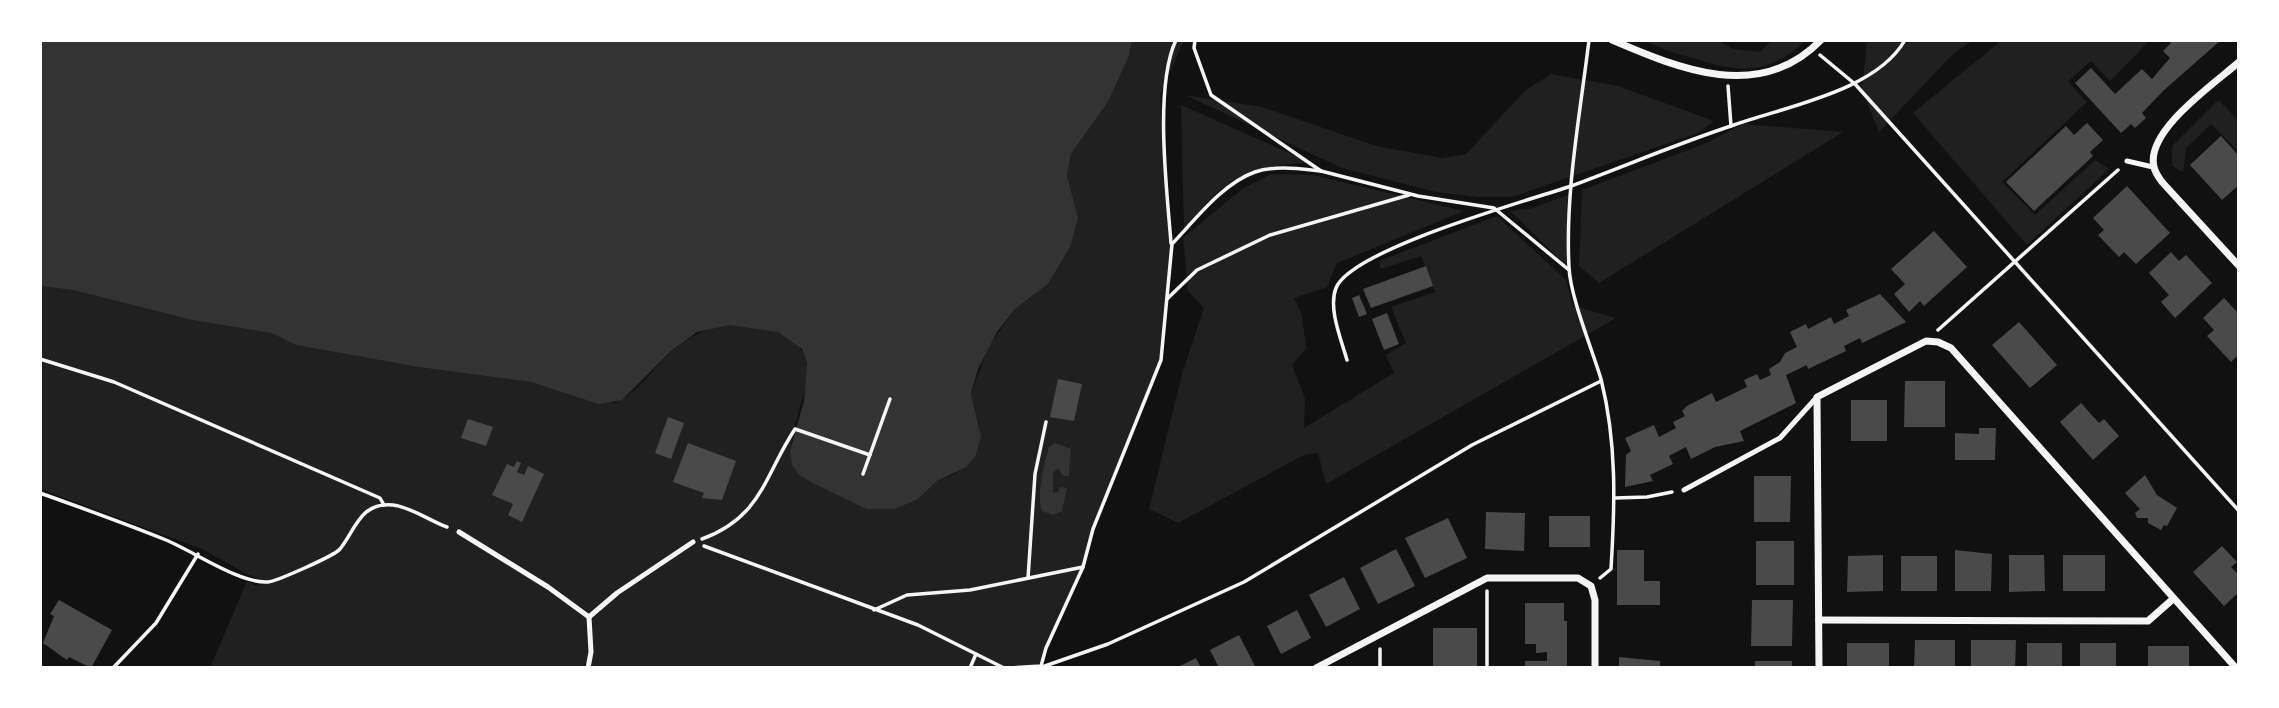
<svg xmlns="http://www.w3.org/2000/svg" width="2279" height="708" viewBox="0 0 2279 708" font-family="Manrope,sans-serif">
<rect width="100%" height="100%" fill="#111"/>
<g fill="#202020">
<path d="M1132,40H1184L1160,95L1172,244L1161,360L1093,529L1083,567L1039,664L1030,668H591V653L583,668H210L247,581L256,586L269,582L249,575L202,549L40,489V286L73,290L192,320L271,333L296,345L418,367L531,382L613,403C634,396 646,378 661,362C692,327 738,313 782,334C843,363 769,434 799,475L866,509L927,489L937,481L956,473L979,425L971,393L989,346L1015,309L1048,284L1070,247L1067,176L1071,154L1108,102L1129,56Z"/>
<path d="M1644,40H1716L1733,49L1760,52L1772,40H1807C1769,74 1743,74 1696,59C1678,54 1661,49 1644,40Z"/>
<polygon points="1867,40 1974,40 1954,53 1879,132 1862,90"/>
<polygon points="2002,40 2150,40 2110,81 2091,61 2068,81 2087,102 2002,182 2035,215 2095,160 2109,169 2027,245 1913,113"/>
<polygon points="1551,74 1618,86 1714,121 1698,133 1512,197 1478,197 1436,192 1342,168 1185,95 1262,107 1376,146 1442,158 1466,154 1526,90"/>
<polygon points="2218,100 2239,121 2239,152 2211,124 2186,148 2183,172 2172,166 2172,146"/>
<path d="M1181,105L1310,162C1240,169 1230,175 1184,228Z"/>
<polygon points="1743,124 1843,132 1599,283 1579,266 1582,190 1704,144"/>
<polygon points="1271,174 1313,175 1464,211 1337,263 1327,287 1294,298 1302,315 1306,348 1292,365 1305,399 1304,428 1394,373 1386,355 1406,343 1391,307 1435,292 1421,256 1381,269 1379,261 1497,216 1566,280 1573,306 1616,318 1326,484 1318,453 1304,455 1178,523 1149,509 1182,374 1204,308 1188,291 1183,238 1242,189"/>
<polygon points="1568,195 1567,266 1510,211 1529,209"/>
</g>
<g fill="#333">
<polygon points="40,40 1132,40 1129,56 1108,102 1071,154 1067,176 1078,218 1070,247 1048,284 1015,309 997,332 978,369 971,393 981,437 975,457 966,467 937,481 918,499 895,509 866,509 811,482 799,475 792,465 790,451 804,401 807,363 802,349 778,332 730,325 697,332 671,351 622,400 599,404 531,382 418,367 296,345 271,333 192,320 73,290 40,286"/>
<path d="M1055,443L1071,449L1069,476H1063L1058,468L1053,473V493L1058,492L1060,487L1067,488L1062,511L1053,515L1042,511C1036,495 1044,464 1049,447Z"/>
</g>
<g fill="#4a4a4a">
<polygon points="2169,40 2221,40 2163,91 2142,113 2146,118 2135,128 2131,124 2121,133 2075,83 2091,68 2115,94 2142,69 2152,79 2170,58 2163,51 2171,43"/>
<polygon points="2087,123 2103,140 2090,152 2093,156 2034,211 2006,182 2066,126 2074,135"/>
<polygon points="2221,136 2239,156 2239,185 2222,200 2190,165"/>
<polygon points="2127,186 2170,233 2136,264 2124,252 2119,257 2098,235 2104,230 2093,218"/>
<polygon points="1934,231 1967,267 1924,306 1920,301 1909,312 1894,294 1905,284 1891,269"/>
<polygon points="2171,252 2179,261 2186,255 2212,283 2175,318 2161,302 2169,295 2149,273"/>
<polygon points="1426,266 1433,286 1371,308 1363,289"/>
<polygon points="1880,294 1906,322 1862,343 1860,338 1844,346 1846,351 1808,369 1807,365 1786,375 1796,403 1740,431 1744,441 1715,447 1691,459 1686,447 1669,456 1673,464 1650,475 1653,481 1625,487 1626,455 1631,451 1625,438 1654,425 1659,437 1676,428 1673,422 1685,416 1682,411 1687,406 1712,393 1716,402 1747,387 1744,380 1757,374 1760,380 1771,375 1769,369 1780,362 1785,353 1797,347 1790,332 1806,324 1808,329 1831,317 1834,324 1849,316 1846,310"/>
<polygon points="1359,295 1367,314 1359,317 1352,298"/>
<polygon points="2224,298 2239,314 2239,354 2231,362 2207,336 2214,330 2203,318"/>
<polygon points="1387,313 1399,344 1384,350 1372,319"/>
<polygon points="2019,322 2057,365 2030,388 1992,345"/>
<polygon points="1058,379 1082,384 1074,421 1050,417"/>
<polygon points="1905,381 1945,381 1945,427 1904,427"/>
<rect x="1851" y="400" width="36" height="41"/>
<polygon points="2081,403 2099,423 2104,419 2119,436 2093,460 2060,422"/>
<polygon points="668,417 684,423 671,459 655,453"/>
<polygon points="468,419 493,427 486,446 461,438"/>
<polygon points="1979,428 1996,428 1995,460 1955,460 1955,433 1979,434"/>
<polygon points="688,443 736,461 722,500 702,498 704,493 673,482"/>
<polygon points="517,461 521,463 517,472 524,475 528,466 544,474 522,522 508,515 513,504 492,495 507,464 514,467"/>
<polygon points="2145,475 2157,495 2177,508 2167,526 2164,525 2161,530 2148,523 2148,518 2137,518 2135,513 2140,509 2125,493"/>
<polygon points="1754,476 1791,476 1790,522 1754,522"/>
<polygon points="1486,512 1525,513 1524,551 1485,549"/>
<rect x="1549" y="516" width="41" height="31"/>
<polygon points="1448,518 1467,558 1425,578 1405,538"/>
<rect x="1756" y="541" width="38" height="44"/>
<polygon points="2222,546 2237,562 2231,567 2239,575 2239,592 2224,606 2193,572"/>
<polygon points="1396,549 1415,586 1378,604 1360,568"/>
<polygon points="1617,550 1644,550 1644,581 1660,581 1660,605 1617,605"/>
<polygon points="1955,550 1992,554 1991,591 1955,591"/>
<polygon points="1883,555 1883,591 1847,592 1848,556"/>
<polygon points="2009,555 2044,555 2045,591 2009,592"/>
<rect x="2063" y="555" width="42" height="36"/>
<rect x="1901" y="556" width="36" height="35"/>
<polygon points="1344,577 1360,609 1326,627 1309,595"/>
<polygon points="59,600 112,630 91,668 69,657 67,660 43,643 54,616 50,614"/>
<polygon points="1752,600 1793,600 1792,646 1751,646"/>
<polygon points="1525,603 1564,603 1564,621 1567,621 1567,668 1525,668 1525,661 1547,661 1547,652 1536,653 1536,644 1525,644"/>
<polygon points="1297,610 1311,638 1281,654 1267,626"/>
<rect x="1433" y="628" width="44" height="40"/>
<polygon points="1239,635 1256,668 1219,668 1210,650"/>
<polygon points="1915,640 1955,640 1955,668 1914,668"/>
<polygon points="1971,640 2016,640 2015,668 1971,668"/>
<rect x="1847" y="643" width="42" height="25"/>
<rect x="2027" y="643" width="35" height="25"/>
<rect x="2080" y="643" width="36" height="25"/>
<rect x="2148" y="646" width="41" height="22"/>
<polygon points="1619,657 1660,661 1660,668 1619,668"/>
<polygon points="1196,658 1201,668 1176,668"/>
<rect x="1755" y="661" width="37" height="7"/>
</g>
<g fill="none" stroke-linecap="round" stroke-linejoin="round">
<g stroke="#f5f5f5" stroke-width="3.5">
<polyline points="1195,40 1194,48 1211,95 1321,171 1418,196 1494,208 1569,270"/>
<path d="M1589,40C1580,115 1565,192 1569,267C1570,296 1592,349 1601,379C1617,443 1615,504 1611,569L1600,578"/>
<polyline points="1820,55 1855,84 2239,511"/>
<polyline points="1728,86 1731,126"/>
<path d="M1171,243C1167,190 1154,87 1176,40"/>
<polyline points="1167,299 1197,270 1270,235 1409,195"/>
<polyline points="1938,330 2118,170"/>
<polyline points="40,359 114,382 380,498 384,505"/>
<path d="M1347,360C1341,339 1328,308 1336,288C1352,249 1527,201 1571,186C1625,166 1679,143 1734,125C1787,106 1876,91 1905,40"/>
<polyline points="863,474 890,399"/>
<path d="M40,493C82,508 124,523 166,540C193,551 240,584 268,582C277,581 334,556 340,549C356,529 360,502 393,505C411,507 430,521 447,527"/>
<polyline points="1615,498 1647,497 1672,492"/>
<path d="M702,539C762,517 764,476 795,429L870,455"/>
<polyline points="704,546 918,625 1004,668"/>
<polyline points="1028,578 1035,474 1046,422"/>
<polyline points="874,610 907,595 970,590 1083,567"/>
<polyline points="1042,667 1108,644 1244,582 1472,445 1601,381"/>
<polyline points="113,668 156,623 198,554"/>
<polyline points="970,668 976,654"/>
<path d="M1008,668L1041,666L1046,648L1083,567L1093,529L1161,360L1172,244C1195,220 1223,183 1255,172C1275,165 1301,169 1321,171"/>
<polyline points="1380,668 1380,649"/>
<polyline points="1487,668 1487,591"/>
</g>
<g stroke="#f5f5f5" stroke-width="5">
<polyline points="2127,161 2153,167"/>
<polyline points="1684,490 1780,438 1817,397"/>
<polyline points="459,532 548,587 589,617"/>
<polyline points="588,668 591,652 589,617 617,593 693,542"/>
</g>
<g stroke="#f5f5f5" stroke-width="7">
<path d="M1612,40C1680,69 1760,103 1821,40"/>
<path d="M2239,62C2214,84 2145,131 2154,167C2155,172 2159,178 2162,182L2239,266"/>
<polyline points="1819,620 2148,621 2173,599"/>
<polyline points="1316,668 1487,578 1578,578 1591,586 1595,600 1595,668"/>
<polyline points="1819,668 1817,397 1926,341 1938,342 1951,348 2236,668"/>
</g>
</g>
<rect width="2279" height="708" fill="none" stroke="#ffffff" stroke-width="84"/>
</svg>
